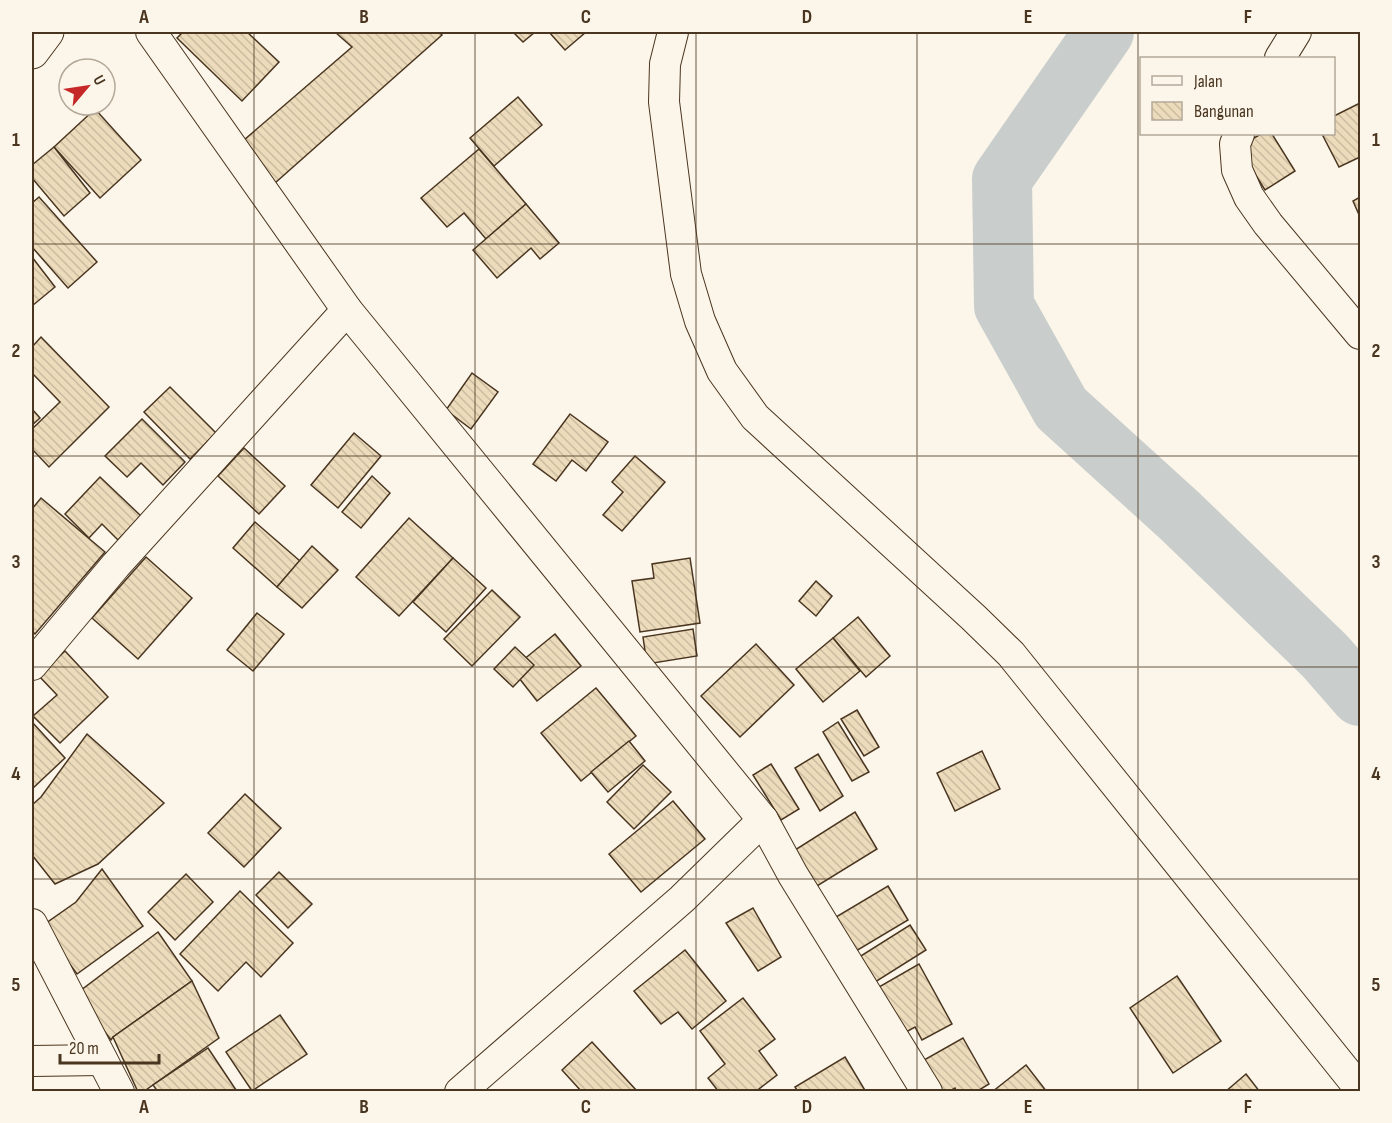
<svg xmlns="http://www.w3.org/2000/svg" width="1392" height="1123" viewBox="0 0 1392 1123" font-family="'Sofia Sans Condensed',sans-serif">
<defs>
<pattern id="building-back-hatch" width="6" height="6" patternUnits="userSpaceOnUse" patternTransform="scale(1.5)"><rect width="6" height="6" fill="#ecdcbc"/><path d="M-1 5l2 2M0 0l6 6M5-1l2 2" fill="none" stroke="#ccbda1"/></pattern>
</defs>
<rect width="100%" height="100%" fill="#fbf6e9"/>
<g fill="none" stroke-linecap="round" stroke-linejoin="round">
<polyline stroke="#c9cecd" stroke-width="60" points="1104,32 1002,179 1004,306 1061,408 1180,516 1325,656 1360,696"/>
</g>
<g fill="url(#building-back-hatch)" stroke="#4a3520" stroke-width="1.5">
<polygon points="183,32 247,32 279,62 242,101 177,38"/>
<polygon points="335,32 439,32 442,35 275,183 237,146 352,47"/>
<polygon points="513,32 535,32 523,42"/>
<polygon points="549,32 586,32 565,50"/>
<polygon points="518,97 542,125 494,166 470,138"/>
<polygon points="1360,103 1360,157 1339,167 1322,134 1334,134 1334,116"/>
<polygon points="95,109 141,160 100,198 54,147"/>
<polygon points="1261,134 1272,134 1295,171 1265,190 1238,147"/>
<polygon points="54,147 90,193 64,216 32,178 32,165"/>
<polygon points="479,149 526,204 486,239 464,213 447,227 421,198"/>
<polygon points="39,197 97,262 68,288 32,247 32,203"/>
<polygon points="1360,197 1360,217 1353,201"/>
<polygon points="526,204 559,243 540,259 531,248 497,278 473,250"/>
<polygon points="32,257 55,287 32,306"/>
<polygon points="41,337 109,407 49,467 32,449 32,429 60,402 32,373 32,347"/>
<polygon points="472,373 498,392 471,429 446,410"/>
<polygon points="170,387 216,433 190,459 144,412"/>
<polygon points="32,409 40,418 32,425"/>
<polygon points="570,414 608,442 586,471 572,460 556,481 533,464"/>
<polygon points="142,419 185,462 163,485 141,463 127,477 105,456"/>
<polygon points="354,433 381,456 338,508 311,485"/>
<polygon points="244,448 285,486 259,514 218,476"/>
<polygon points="635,456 665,482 622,531 603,515 623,492 612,482"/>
<polygon points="372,476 390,493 361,528 342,512"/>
<polygon points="100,477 141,516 118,540 102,524 89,538 65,514"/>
<polygon points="41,498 105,552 35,634 32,631 32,509"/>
<polygon points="409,518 453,558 399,616 356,577"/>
<polygon points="255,522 300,561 277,587 233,548"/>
<polygon points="312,546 338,570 302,608 277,587"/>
<polygon points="146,557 192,598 138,659 92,618"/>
<polygon points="453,558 486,588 446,632 413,602"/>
<polygon points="690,558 700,623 640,632 632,581 654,578 652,564"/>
<polygon points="816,581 832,596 816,616 799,601"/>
<polygon points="492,590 520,617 472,666 444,639"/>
<polygon points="257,613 284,634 253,671 227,650"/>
<polygon points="858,617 890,656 866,677 833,638"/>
<polygon points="693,629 697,656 647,664 643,637"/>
<polygon points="555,634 581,666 537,701 512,669"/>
<polygon points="833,638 860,671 823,702 796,669"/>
<polygon points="756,644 794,685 740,737 701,696"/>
<polygon points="515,647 534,665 513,687 494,669"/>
<polygon points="65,651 108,697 60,743 33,716 57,695 39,676"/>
<polygon points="596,688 636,736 581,781 541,733"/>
<polygon points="857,710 879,747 864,756 841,719"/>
<polygon points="32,722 65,758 32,789"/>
<polygon points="838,722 869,772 852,781 823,732"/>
<polygon points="87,734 164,803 98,864 55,884 32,855 32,805 41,797"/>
<polygon points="629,741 645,761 608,792 591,772"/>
<polygon points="982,751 1000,789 955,811 937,773"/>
<polygon points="818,754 843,796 820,811 795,768"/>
<polygon points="771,764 799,809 781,820 753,775"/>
<polygon points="643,765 671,792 634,829 607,802"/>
<polygon points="245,794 281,828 244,867 208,833"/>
<polygon points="673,801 705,839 641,892 609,854"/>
<polygon points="855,812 877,849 817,886 795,850"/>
<polygon points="102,869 143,926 77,974 42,926 76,902"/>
<polygon points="279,872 312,904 288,928 256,895"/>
<polygon points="186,874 213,902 175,940 148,912"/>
<polygon points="888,886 908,920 851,954 831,920"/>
<polygon points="240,891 293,943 261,977 246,962 218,991 180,954"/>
<polygon points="753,908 781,957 758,971 726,923"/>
<polygon points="910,925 926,950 872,984 856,959"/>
<polygon points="158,932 192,981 113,1037 111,1040 76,994"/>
<polygon points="685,950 726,1001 692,1029 678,1012 661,1024 634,991"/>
<polygon points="919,964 952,1024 922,1040 915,1027 897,1037 872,991"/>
<polygon points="1177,976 1221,1041 1173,1073 1130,1008"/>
<polygon points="192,981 219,1038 143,1092 138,1092 113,1037"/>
<polygon points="743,998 775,1039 759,1051 777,1075 755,1092 719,1092 708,1078 725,1064 700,1031"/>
<polygon points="280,1015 307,1054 252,1091 226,1052"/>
<polygon points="963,1038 989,1084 976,1092 957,1092 955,1088 948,1092 932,1092 917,1064"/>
<polygon points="592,1042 636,1090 635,1092 582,1092 562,1070"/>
<polygon points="208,1048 236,1090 234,1092 158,1092 153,1085"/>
<polygon points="845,1057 866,1092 798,1092 795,1087"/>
<polygon points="1026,1065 1047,1092 992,1092"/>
<polygon points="1246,1074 1260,1092 1225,1092"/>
</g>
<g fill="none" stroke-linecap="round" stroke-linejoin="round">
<g stroke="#4a3520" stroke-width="32">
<g id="street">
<polyline points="151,32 347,310 763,820 793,875 927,1092"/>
<polyline points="673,32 665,64 664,102 686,274 700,321 722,371 755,417 974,618 1011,654 1360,1089"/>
<polyline points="1280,58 1296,32"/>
<polyline points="1239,134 1235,144 1237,170 1249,197 1268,224 1360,334"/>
<polyline points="32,665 116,565 347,310"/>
<polyline points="32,924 119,1092"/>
<polyline points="32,1061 102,1060"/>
<polyline points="460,1092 682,899 763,820"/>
</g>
</g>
<g stroke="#4a3520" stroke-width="35">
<polyline id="highway" points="32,52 47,32"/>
</g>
<use href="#street" stroke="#fbf6e9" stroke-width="30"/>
<use href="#highway" stroke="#fbf6e9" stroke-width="33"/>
</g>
<path fill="none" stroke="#4a3520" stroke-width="1.5" stroke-opacity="0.55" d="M254,32V1092M475,32V1092M696,32V1092M917,32V1092M1138,32V1092M32,244H1360M32,456H1360M32,667H1360M32,879H1360"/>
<rect width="1392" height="1123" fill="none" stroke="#fbf6e9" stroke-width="66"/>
<rect x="1140" y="57" width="195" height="78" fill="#fbf6e9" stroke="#b4a999" stroke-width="1.5"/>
<rect x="1152" y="76" width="30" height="9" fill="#fbf6e9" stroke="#b4a999" stroke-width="1.5"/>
<text x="1194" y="87" font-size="18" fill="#4a3520">Jalan</text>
<rect x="1152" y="102" width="30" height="18" fill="url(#building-back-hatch)" stroke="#b4a999" stroke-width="1.5"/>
<text x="1194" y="117" font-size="18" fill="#4a3520">Bangunan</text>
<g transform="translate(87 87) rotate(61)"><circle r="28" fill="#fbf6e9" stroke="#b4a999" stroke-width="1.5"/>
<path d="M0-4.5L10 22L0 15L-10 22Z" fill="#c62828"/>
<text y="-9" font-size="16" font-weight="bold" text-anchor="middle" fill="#4a3520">U</text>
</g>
<path d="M60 1054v9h99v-9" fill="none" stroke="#4a3520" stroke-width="3"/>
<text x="69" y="1054" font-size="18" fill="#4a3520" stroke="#fbf6e9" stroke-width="4.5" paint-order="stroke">20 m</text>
<rect x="33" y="33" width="1326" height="1057" fill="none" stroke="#4a3520" stroke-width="2"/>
<g font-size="20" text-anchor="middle" font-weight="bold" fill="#4a3520">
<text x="144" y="23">A</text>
<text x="364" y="23">B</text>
<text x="586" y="23">C</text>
<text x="807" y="23">D</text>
<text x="1028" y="23">E</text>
<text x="1248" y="23">F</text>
<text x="16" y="146">1</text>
<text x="1376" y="146">1</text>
<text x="16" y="357">2</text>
<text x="1376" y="357">2</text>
<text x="16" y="568">3</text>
<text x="1376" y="568">3</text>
<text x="16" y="780">4</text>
<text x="1376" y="780">4</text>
<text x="16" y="991">5</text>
<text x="1376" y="991">5</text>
<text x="144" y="1113">A</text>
<text x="364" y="1113">B</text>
<text x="586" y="1113">C</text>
<text x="807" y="1113">D</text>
<text x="1028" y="1113">E</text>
<text x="1248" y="1113">F</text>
</g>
</svg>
